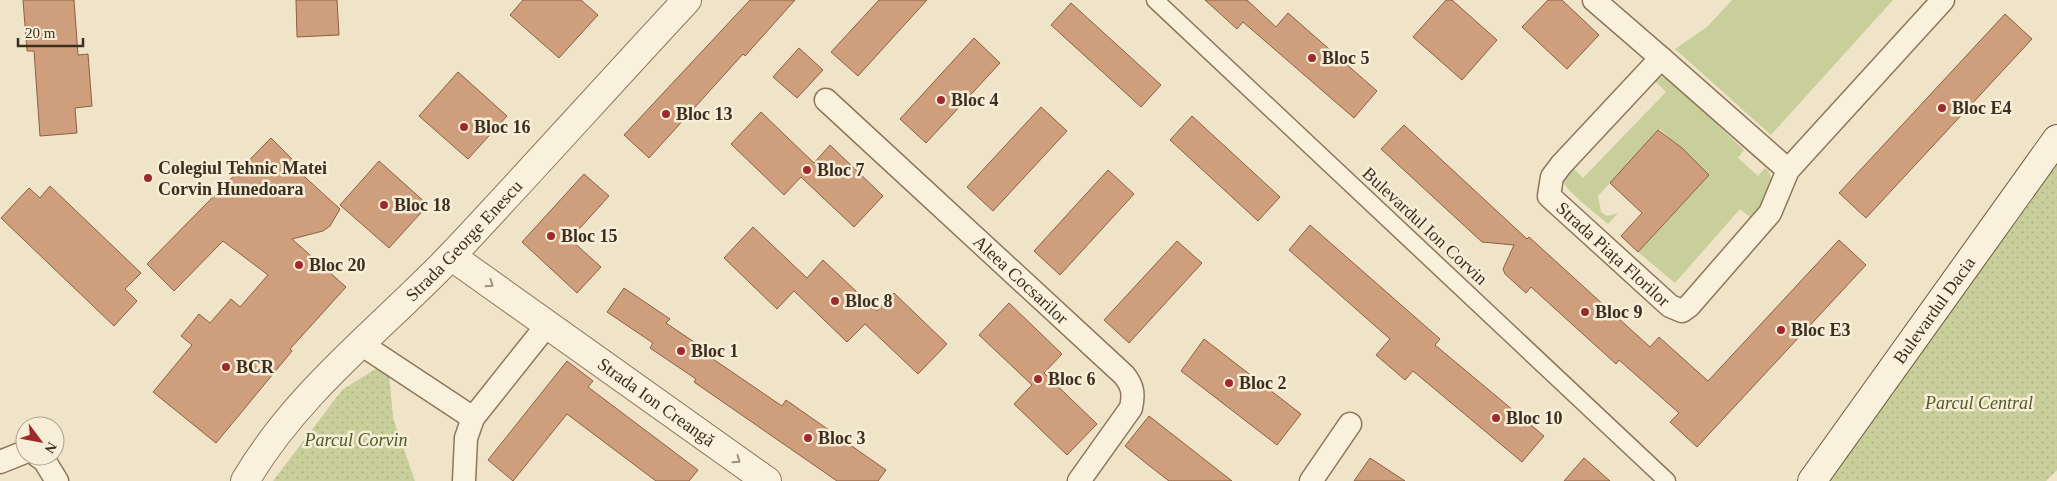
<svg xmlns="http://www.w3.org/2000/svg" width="2057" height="481" viewBox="0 0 2057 481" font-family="Georgia,serif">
<defs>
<pattern id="park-dots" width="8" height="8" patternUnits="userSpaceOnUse" patternTransform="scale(1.25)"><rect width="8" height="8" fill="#c9cf9b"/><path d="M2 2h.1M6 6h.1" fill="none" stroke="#aeb285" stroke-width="1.8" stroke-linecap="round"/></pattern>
</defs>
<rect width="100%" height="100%" fill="#f0e4c8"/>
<g fill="#c9cf9b">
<polygon points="1732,0 1893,0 1771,135 1675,49 1707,27"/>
<path d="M1658,77H1663L1673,83L1744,150L1738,158L1758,176L1765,168C1771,173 1771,177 1771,185L1755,221L1740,209L1675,283L1638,252L1709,175L1660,129L1598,196L1601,212L1607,216L1618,213L1608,224C1600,217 1562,188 1563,180C1563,176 1568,170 1571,166L1583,178L1666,92L1654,80Z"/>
</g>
<g fill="url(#park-dots)">
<polygon points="2057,165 2057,470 2046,481 1826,481"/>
<polygon points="388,361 393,418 415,481 273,481 342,390"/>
</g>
<g fill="#cf9f7d" stroke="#8d5f41">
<polygon points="23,0 74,0 78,55 88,54 92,106 75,108 77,133 40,136 34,51 27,51"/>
<polygon points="296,0 337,0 339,35 297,37"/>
<polygon points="523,0 581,0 598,15 559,58 510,15"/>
<polygon points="750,0 795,0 745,56 743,54 649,158 624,135"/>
<polygon points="879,0 927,0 858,76 831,52"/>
<polygon points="1205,0 1247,0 1276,27 1288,13 1377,91 1354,118 1243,22 1237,29"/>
<polygon points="1446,0 1452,0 1497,40 1462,80 1413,37"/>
<polygon points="1548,0 1562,0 1599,35 1567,69 1522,27"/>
<polygon points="1071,3 1161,85 1141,107 1051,25"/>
<polygon points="2005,14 2032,39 1866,218 1839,193"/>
<polygon points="974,38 1000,63 926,143 900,119"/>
<polygon points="799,48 823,70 797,98 773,77"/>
<polygon points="458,72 507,116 468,159 419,116"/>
<polygon points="1041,107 1067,131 993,211 967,187"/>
<polygon points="761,112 814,163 830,145 883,196 854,227 801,177 784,195 731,144"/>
<polygon points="1192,116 1280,197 1258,221 1170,140"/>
<polygon points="1404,125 1527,239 1529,237 1650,347 1659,337 1708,381 1839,240 1866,265 1697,447 1670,422 1679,413 1619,360 1616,364 1531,287 1526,293 1505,274 1503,269 1514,245 1482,242 1381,149"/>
<polygon points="1658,130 1682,148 1709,175 1638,252 1621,236 1642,213 1610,183"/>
<polygon points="271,138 298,165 295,168 340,209 330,226 323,231 292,239 346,287 290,349 292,351 216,443 153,392 192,345 181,336 199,314 210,323 231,299 240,307 268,275 223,241 174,291 147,264"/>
<polygon points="379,161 428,205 389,248 340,205"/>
<polygon points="1108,170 1134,194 1060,275 1034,251"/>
<polygon points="584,174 609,196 570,239 601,267 577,293 522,242"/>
<polygon points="50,186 141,273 125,289 137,301 114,326 1,218 29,188 40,198"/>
<polygon points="1310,225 1440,339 1435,345 1544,436 1522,462 1413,371 1405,380 1376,355 1390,339 1289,250"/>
<polygon points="753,227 807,278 823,260 877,311 894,293 947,344 918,374 865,324 847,342 794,291 777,309 724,258"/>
<polygon points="1177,241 1202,263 1129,343 1104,320"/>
<polygon points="624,288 670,319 666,323 712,354 710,357 782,406 786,400 886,470 878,481 837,481 694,382 696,379 650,348 653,343 607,312"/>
<polygon points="1009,303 1062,354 1044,373 1097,424 1067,455 1014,404 1032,385 979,335"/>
<polygon points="1204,339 1301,414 1277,445 1181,371"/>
<polygon points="567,361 593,381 588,387 698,470 689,481 656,481 567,414 513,481 488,460"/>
<polygon points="1149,416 1232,481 1169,481 1147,464 1125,446"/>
<polygon points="1370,458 1405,481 1354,481"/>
<polygon points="1584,458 1610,481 1564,481"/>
</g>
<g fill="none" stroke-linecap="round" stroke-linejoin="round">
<g stroke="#8d765c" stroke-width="19">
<polyline id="pedestrian" points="1155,0 1667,481"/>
</g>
<g stroke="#8d765c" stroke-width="25">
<g id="minor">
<path id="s1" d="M1594,0L1661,58L1561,165L1552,177L1549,196L1670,306L1682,311L1689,306L1770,213L1788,170L1943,0"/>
<polyline points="1661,58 1788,170"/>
<path id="s2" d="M826,100L1124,375C1133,386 1134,394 1131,408L1079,481"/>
<polyline points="361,344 473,418 466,438 464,481"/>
<polyline points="473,418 547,325"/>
<polyline points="38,456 44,460 57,481"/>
<polyline points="0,462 25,452"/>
<polyline points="1311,481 1350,424"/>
</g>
</g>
<g stroke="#8d765c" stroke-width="30">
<g id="tertiary">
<path id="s3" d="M451,256L767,481"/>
<path id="s4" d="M245,481C297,392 381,329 451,256C530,172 608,85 687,0"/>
</g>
</g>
<g stroke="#6f573f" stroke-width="30">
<g id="secondary">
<path id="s5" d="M1812,481L2057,139"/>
</g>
</g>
<use href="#pedestrian" stroke="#faf1dc" stroke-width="16"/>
<use href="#minor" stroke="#faf1dc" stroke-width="22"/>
<use href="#tertiary" stroke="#faf1dc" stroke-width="28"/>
<use href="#secondary" stroke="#faf1dc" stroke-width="28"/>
</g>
<defs><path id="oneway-chevron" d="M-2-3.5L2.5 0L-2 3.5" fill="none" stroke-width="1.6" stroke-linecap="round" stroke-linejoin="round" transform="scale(1.25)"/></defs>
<g stroke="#9c907e">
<use href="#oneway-chevron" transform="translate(490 284) rotate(35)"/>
<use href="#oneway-chevron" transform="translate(737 460) rotate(35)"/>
</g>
<g fill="#9e2a2b" stroke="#f7eed8" stroke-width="2">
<circle cx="1312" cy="58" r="5"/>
<circle cx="941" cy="100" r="5"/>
<circle cx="1942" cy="108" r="5"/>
<circle cx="666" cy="114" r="5"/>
<circle cx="464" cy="127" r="5"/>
<circle cx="807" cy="170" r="5"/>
<circle cx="148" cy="178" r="5"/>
<circle cx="384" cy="205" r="5"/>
<circle cx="551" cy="236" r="5"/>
<circle cx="299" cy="265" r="5"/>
<circle cx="835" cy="301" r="5"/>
<circle cx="1585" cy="312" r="5"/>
<circle cx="1781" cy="330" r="5"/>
<circle cx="681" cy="351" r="5"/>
<circle cx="226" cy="367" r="5"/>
<circle cx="1038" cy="379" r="5"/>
<circle cx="1229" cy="383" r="5"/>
<circle cx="1496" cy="418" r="5"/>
<circle cx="808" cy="438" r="5"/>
</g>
<g text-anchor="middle" stroke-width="5" stroke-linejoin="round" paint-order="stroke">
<g font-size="18" font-weight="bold" fill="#3d2e20" stroke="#f7eed8" text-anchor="start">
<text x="1322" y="64">Bloc 5</text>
<text x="951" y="106">Bloc 4</text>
<text x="1952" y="114">Bloc E4</text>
<text x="676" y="120">Bloc 13</text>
<text x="474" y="133">Bloc 16</text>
<text x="158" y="174">Colegiul Tehnic Matei<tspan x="158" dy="21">Corvin Hunedoara</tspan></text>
<text x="817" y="176">Bloc 7</text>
<text x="394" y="211">Bloc 18</text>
<text x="561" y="242">Bloc 15</text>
<text x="309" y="271">Bloc 20</text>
<text x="845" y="307">Bloc 8</text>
<text x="1595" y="318">Bloc 9</text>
<text x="1791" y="336">Bloc E3</text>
<text x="691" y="357">Bloc 1</text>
<text x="236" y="373">BCR</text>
<text x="1048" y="385">Bloc 6</text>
<text x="1239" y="389">Bloc 2</text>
<text x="1506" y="424">Bloc 10</text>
<text x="818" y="444">Bloc 3</text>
</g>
<g font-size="18" fill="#3d2e20" stroke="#f7eed8">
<text transform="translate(1425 226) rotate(43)" y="6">Bulevardul Ion Corvin</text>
<text dy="6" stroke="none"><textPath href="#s4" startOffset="326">Strada George Enescu</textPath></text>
<text dy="6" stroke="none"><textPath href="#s1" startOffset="356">Strada Piața Florilor</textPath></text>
<text dy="6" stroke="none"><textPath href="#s2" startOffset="265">Aleea Cocsarilor</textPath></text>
<text dy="6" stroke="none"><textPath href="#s5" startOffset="210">Bulevardul Dacia</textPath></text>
<text dy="6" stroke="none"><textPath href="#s3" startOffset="252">Strada Ion Creangă</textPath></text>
</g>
<g font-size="18" font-style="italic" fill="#4d5a26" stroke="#f7eed8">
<text x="1979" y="409">Parcul Central</text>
<text x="356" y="446">Parcul Corvin</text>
</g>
</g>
<g transform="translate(40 441) rotate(122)"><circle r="24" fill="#f7eed8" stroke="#ada18e"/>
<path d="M0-4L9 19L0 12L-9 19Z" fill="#9e2a2b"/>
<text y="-8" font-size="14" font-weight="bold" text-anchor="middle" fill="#3d2e20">N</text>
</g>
<path d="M18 38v8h65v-8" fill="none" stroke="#3d2e20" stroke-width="2.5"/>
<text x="25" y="38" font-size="15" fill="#3d2e20" stroke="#f7eed8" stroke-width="4" paint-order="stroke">20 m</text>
</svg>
